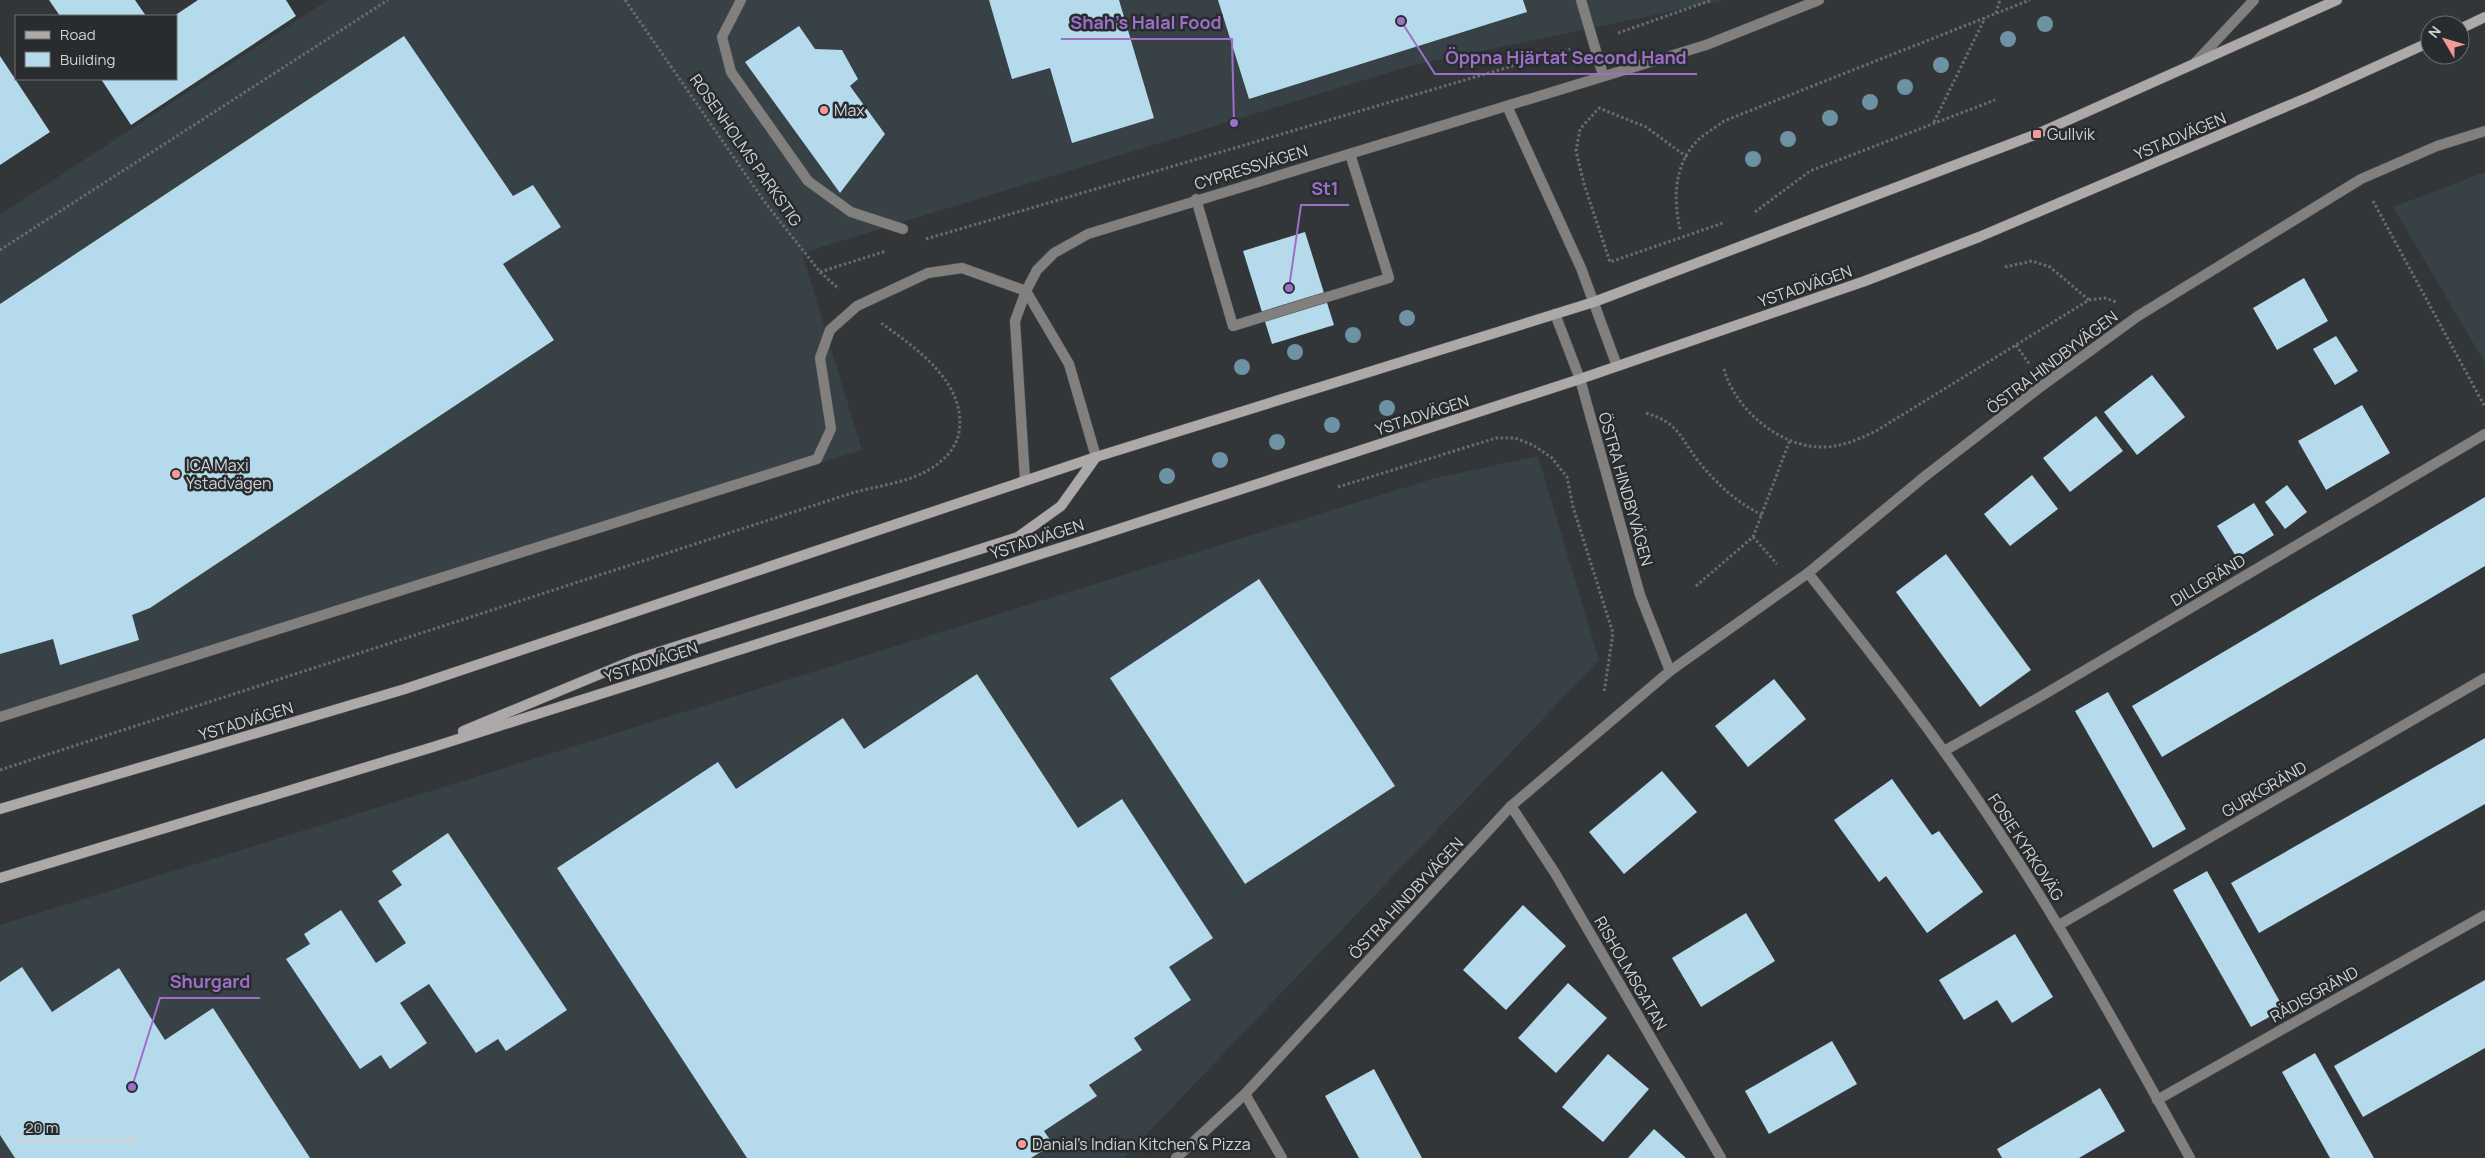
<svg xmlns="http://www.w3.org/2000/svg" width="2485" height="1158" viewBox="0 0 2485 1158" font-family="Manrope,sans-serif">
<rect width="100%" height="100%" fill="#323638"/>
<g fill="#374146">
<polygon points="328,0 1726,0 1410,66 802,253 862,450 0,720 0,215"/>
<polygon points="2485,172 2485,363 2393,207"/>
<polygon points="1538,456 1599,660 1124,1158 0,1158 0,925 1432,479"/>
</g>
<g fill="#b5daec">
<polygon points="49,0 135,0 146,16 60,16"/>
<polygon points="198,0 286,0 296,16 131,125 101,79 176,79 176,16 174,16"/>
<polygon points="989,0 1119,0 1154,118 1072,143 1050,68 1012,79"/>
<polygon points="1218,0 1523,0 1527,12 1249,99"/>
<polygon points="799,26 815,49 842,50 858,79 850,86 885,134 840,193 745,62"/>
<polygon points="404,36 513,196 533,185 561,227 503,264 554,340 150,608 132,615 139,640 60,665 53,639 0,654 0,304"/>
<polygon points="0,56 50,132 0,165"/>
<polygon points="1305,232 1334,325 1272,344 1243,251"/>
<polygon points="2304,278 2328,321 2277,350 2253,308"/>
<polygon points="2336,336 2358,371 2335,385 2313,349"/>
<polygon points="2152,375 2185,417 2137,455 2104,412"/>
<polygon points="2362,405 2390,453 2326,490 2298,441"/>
<polygon points="2096,416 2123,451 2070,492 2043,458"/>
<polygon points="2032,475 2058,509 2010,546 1984,514"/>
<polygon points="2287,485 2307,512 2285,529 2265,502"/>
<polygon points="2485,497 2485,566 2162,757 2132,706"/>
<polygon points="2254,503 2274,535 2237,558 2217,526"/>
<polygon points="1946,554 2031,670 1980,707 1896,592"/>
<polygon points="1259,579 1395,786 1245,884 1110,678"/>
<polygon points="977,674 1078,828 1122,799 1213,938 1169,967 1191,1000 1134,1038 1142,1050 1089,1085 1097,1096 1044,1131 1053,1144 1031,1158 747,1158 557,868 718,762 736,789 843,718 864,749"/>
<polygon points="1774,679 1806,719 1748,767 1715,726"/>
<polygon points="2108,692 2186,829 2153,848 2075,711"/>
<polygon points="2485,738 2485,804 2259,933 2231,883"/>
<polygon points="1662,771 1697,812 1624,874 1589,832"/>
<polygon points="1892,779 1932,835 1939,831 1983,892 1927,933 1886,876 1879,882 1834,820"/>
<polygon points="448,833 567,1010 506,1051 498,1039 476,1053 429,984 400,1003 427,1043 390,1069 381,1055 360,1069 286,959 310,944 304,934 341,910 376,963 406,943 378,901 402,885 392,871"/>
<polygon points="2207,871 2284,1009 2251,1027 2173,890"/>
<polygon points="1523,905 1566,946 1506,1010 1463,970"/>
<polygon points="1746,913 1775,961 1701,1007 1672,958"/>
<polygon points="2015,934 2053,997 2012,1023 1997,1000 1964,1020 1939,980"/>
<polygon points="22,967 52,1012 119,968 165,1040 213,1008 310,1158 15,1158 0,1135 0,982"/>
<polygon points="2485,980 2485,1048 2363,1117 2334,1066"/>
<polygon points="1568,983 1607,1018 1556,1073 1518,1038"/>
<polygon points="1832,1041 1857,1084 1769,1134 1745,1091"/>
<polygon points="2315,1053 2374,1158 2330,1158 2282,1072"/>
<polygon points="1608,1054 1649,1089 1603,1142 1562,1107"/>
<polygon points="1374,1069 1408,1132 1422,1158 1359,1158 1325,1096"/>
<polygon points="2100,1088 2125,1131 2079,1158 2002,1158 1997,1149"/>
<polygon points="1654,1129 1686,1158 1628,1158"/>
</g>
<g fill="none" stroke-linecap="round" stroke-linejoin="round">
<g stroke="#4f5254" stroke-width="11">
<g id="lane">
<polyline points="741,0 722,37 731,72 808,181 851,212 903,229"/>
<polyline points="2195,63 2254,0"/>
<polyline points="1196,199 1233,326 1389,278 1350,154"/>
<polyline points="0,717 817,459 831,429 820,358 830,330 857,306 928,273 962,268 1026,291"/>
</g>
</g>
<g stroke="#4f5254" stroke-width="11">
<g id="street">
<polyline points="1581,0 1603,75"/>
<polyline points="1507,106 1581,268 1617,366"/>
<polyline points="1026,291 1069,364 1096,457"/>
<polyline points="1555,314 1580,379 1640,595 1670,671"/>
<polyline points="1025,480 1015,321 1026,291 1037,270 1054,253 1088,234 1706,45 1819,0"/>
<path d="M1808,573C1876,659 1943,745 2003,838C2071,941 2130,1050 2190,1158"/>
<polyline points="1944,751 2038,698 2485,434"/>
<polyline points="1511,806 1555,873 1721,1158"/>
<polyline points="2059,925 2485,678"/>
<polyline points="1245,1094 1282,1158"/>
<polyline points="2157,1100 2485,915"/>
<polyline points="1176,1158 1245,1094 1511,806 1670,671 1808,573 1924,477 2039,388 2138,316 2361,179 2437,146 2485,131"/>
</g>
</g>
<g stroke="#4f5254" stroke-width="11">
<g id="secondary">
<polyline points="2460,29 2485,17"/>
<polyline points="463,731 634,660 1018,537 1061,506 1096,457"/>
<polyline points="0,809 405,689 1096,457 1594,302 2037,134 2337,0"/>
<polyline points="0,878 433,747 1088,539 1580,379 1865,281 1979,237 2311,96 2430,42"/>
</g>
</g>
<g stroke="#686c6e" stroke-width="3" stroke-dasharray="2.5 2.5" stroke-linecap="butt">
<polyline points="625,0 764,201 820,272 839,289"/>
<polyline points="1996,13 2000,0"/>
<polyline points="1618,33 1712,0"/>
<polyline points="1934,122 1985,18"/>
<polyline points="1687,157 1646,127 1599,108 1580,129 1576,151 1584,184 1610,262 1723,223"/>
<polyline points="2373,201 2485,407"/>
<polyline points="1755,212 1810,171 1995,100"/>
<path d="M1680,229C1673,198 1674,164 1698,140C1706,133 1716,127 1724,121L2030,0"/>
<polyline points="926,239 1570,49"/>
<polyline points="0,250 388,0"/>
<polyline points="2005,267 2032,261 2050,267 2089,300"/>
<polyline points="820,272 886,251"/>
<polyline points="2016,345 2030,365"/>
<path d="M1724,369C1735,410 1782,449 1825,447C1844,446 1859,439 1876,431L2089,300L2105,298L2116,302"/>
<path d="M1646,413C1679,423 1679,436 1698,461C1717,484 1736,502 1762,515"/>
<polyline points="1338,487 1496,438 1515,438 1533,445 1552,458 1567,477 1573,507 1613,633 1604,693"/>
<polyline points="1753,537 1777,564"/>
<polyline points="1696,586 1753,537 1790,440"/>
<path d="M0,770L852,493C873,487 903,483 923,473C939,465 956,451 959,432C967,383 916,348 881,323"/>
</g>
<use href="#lane" stroke="#82807f" stroke-width="10"/>
<use href="#street" stroke="#82807f" stroke-width="10"/>
<use href="#secondary" stroke="#ada9a9" stroke-width="10"/>
</g>
<g fill="#6d92a3">
<circle cx="2045" cy="24" r="8"/>
<circle cx="2008" cy="39" r="8"/>
<circle cx="1941" cy="65" r="8"/>
<circle cx="1905" cy="87" r="8"/>
<circle cx="1870" cy="102" r="8"/>
<circle cx="1830" cy="118" r="8"/>
<circle cx="1788" cy="139" r="8"/>
<circle cx="1753" cy="159" r="8"/>
<circle cx="1407" cy="318" r="8"/>
<circle cx="1353" cy="335" r="8"/>
<circle cx="1295" cy="352" r="8"/>
<circle cx="1242" cy="367" r="8"/>
<circle cx="1387" cy="408" r="8"/>
<circle cx="1332" cy="425" r="8"/>
<circle cx="1277" cy="442" r="8"/>
<circle cx="1220" cy="460" r="8"/>
<circle cx="1167" cy="476" r="8"/>
</g>
<g fill="#f59b97" stroke="#282c2e" stroke-width="2">
<circle cx="824" cy="110" r="5"/>
<rect x="2032" y="129" width="10" height="10" rx="2.5"/>
<circle cx="176" cy="474" r="5"/>
<circle cx="1022" cy="1144" r="5"/>
</g>
<g text-anchor="middle" stroke-width="5" stroke-linejoin="round" paint-order="stroke">
<g font-size="16" fill="#d1d4d5" stroke="#282c2e" text-anchor="start">
<text x="834" y="116">Max</text>
<text x="2047" y="140">Gullvik</text>
<text x="186" y="471">ICA Maxi<tspan x="186" dy="18">Ystadvägen</tspan></text>
<text x="1032" y="1150">Danial's Indian Kitchen &amp; Pizza</text>
</g>
<g font-size="16" fill="#d1d4d5" stroke="#282c2e">
<text transform="translate(2180 136) rotate(-23)" y="6">YSTADVÄGEN</text>
<text transform="translate(746 150) rotate(55)" y="6">ROSENHOLMS PARKSTIG</text>
<text transform="translate(1251 167) rotate(-17)" y="6">CYPRESSVÄGEN</text>
<text transform="translate(1805 286) rotate(-19)" y="6">YSTADVÄGEN</text>
<text transform="translate(2052 362) rotate(-37)" y="6">ÖSTRA HINDBYVÄGEN</text>
<text transform="translate(1422 415) rotate(-18)" y="6">YSTADVÄGEN</text>
<text transform="translate(1626 489) rotate(74)" y="6">ÖSTRA HINDBYVÄGEN</text>
<text transform="translate(1037 539) rotate(-18)" y="6">YSTADVÄGEN</text>
<text transform="translate(2208 580) rotate(-31)" y="6">DILLGRÄND</text>
<text transform="translate(651 662) rotate(-18)" y="6">YSTADVÄGEN</text>
<text transform="translate(246 721) rotate(-17)" y="6">YSTADVÄGEN</text>
<text transform="translate(2264 789) rotate(-30)" y="6">GURKGRÄND</text>
<text transform="translate(2026 847) rotate(57)" y="6">FOSIE KYRKOVÄG</text>
<text transform="translate(1406 898) rotate(-47)" y="6">ÖSTRA HINDBYVÄGEN</text>
<text transform="translate(1631 973) rotate(60)" y="6">RISHOLMSGATAN</text>
<text transform="translate(2314 994) rotate(-29)" y="6">RÄDISGRÄND</text>
</g>
</g>
<path fill="none" stroke="#9d6fc8" stroke-width="2" d="M1234 123L1232 39H1061M1401 21L1435 74H1697M1289 288L1301 205H1349M132 1087L160 998H260"/>
<g fill="#9d6fc8" stroke="#282c2e" stroke-width="2">
<circle cx="1234" cy="123" r="5"/>
<circle cx="1401" cy="21" r="5"/>
<circle cx="1289" cy="288" r="5"/>
<circle cx="132" cy="1087" r="5"/>
</g>
<g font-size="18" text-anchor="middle" font-weight="bold" fill="#9d6fc8" stroke="#282c2e" stroke-width="5" stroke-linejoin="round" paint-order="stroke">
<text x="1146" y="29">Shah's Halal Food</text>
<text x="1566" y="64">Öppna Hjärtat Second Hand</text>
<text x="1325" y="195">St1</text>
<text x="210" y="988">Shurgard</text>
</g>
<rect x="15" y="15" width="162" height="65" fill="#282c2e" stroke="#6c6f71"/>
<rect x="25" y="31" width="25" height="8" fill="#ada9a9" stroke="#6c6f71"/>
<text x="60" y="40" font-size="15" fill="#d1d4d5">Road</text>
<rect x="25" y="52" width="25" height="15" fill="#b5daec" stroke="#6c6f71"/>
<text x="60" y="65" font-size="15" fill="#d1d4d5">Building</text>
<g transform="translate(2445 40) rotate(308)"><circle r="24" fill="#282c2e" stroke="#6c6f71"/>
<path d="M0-4L9 19L0 12L-9 19Z" fill="#f59b97"/>
<text y="-8" font-size="14" font-weight="bold" text-anchor="middle" fill="#d1d4d5">N</text>
</g>
<path d="M18 1133v8h116v-8" fill="none" stroke="#d1d4d5" stroke-width="2.5"/>
<text x="25" y="1133" font-size="15" fill="#d1d4d5" stroke="#282c2e" stroke-width="4" paint-order="stroke">20 m</text>
</svg>
